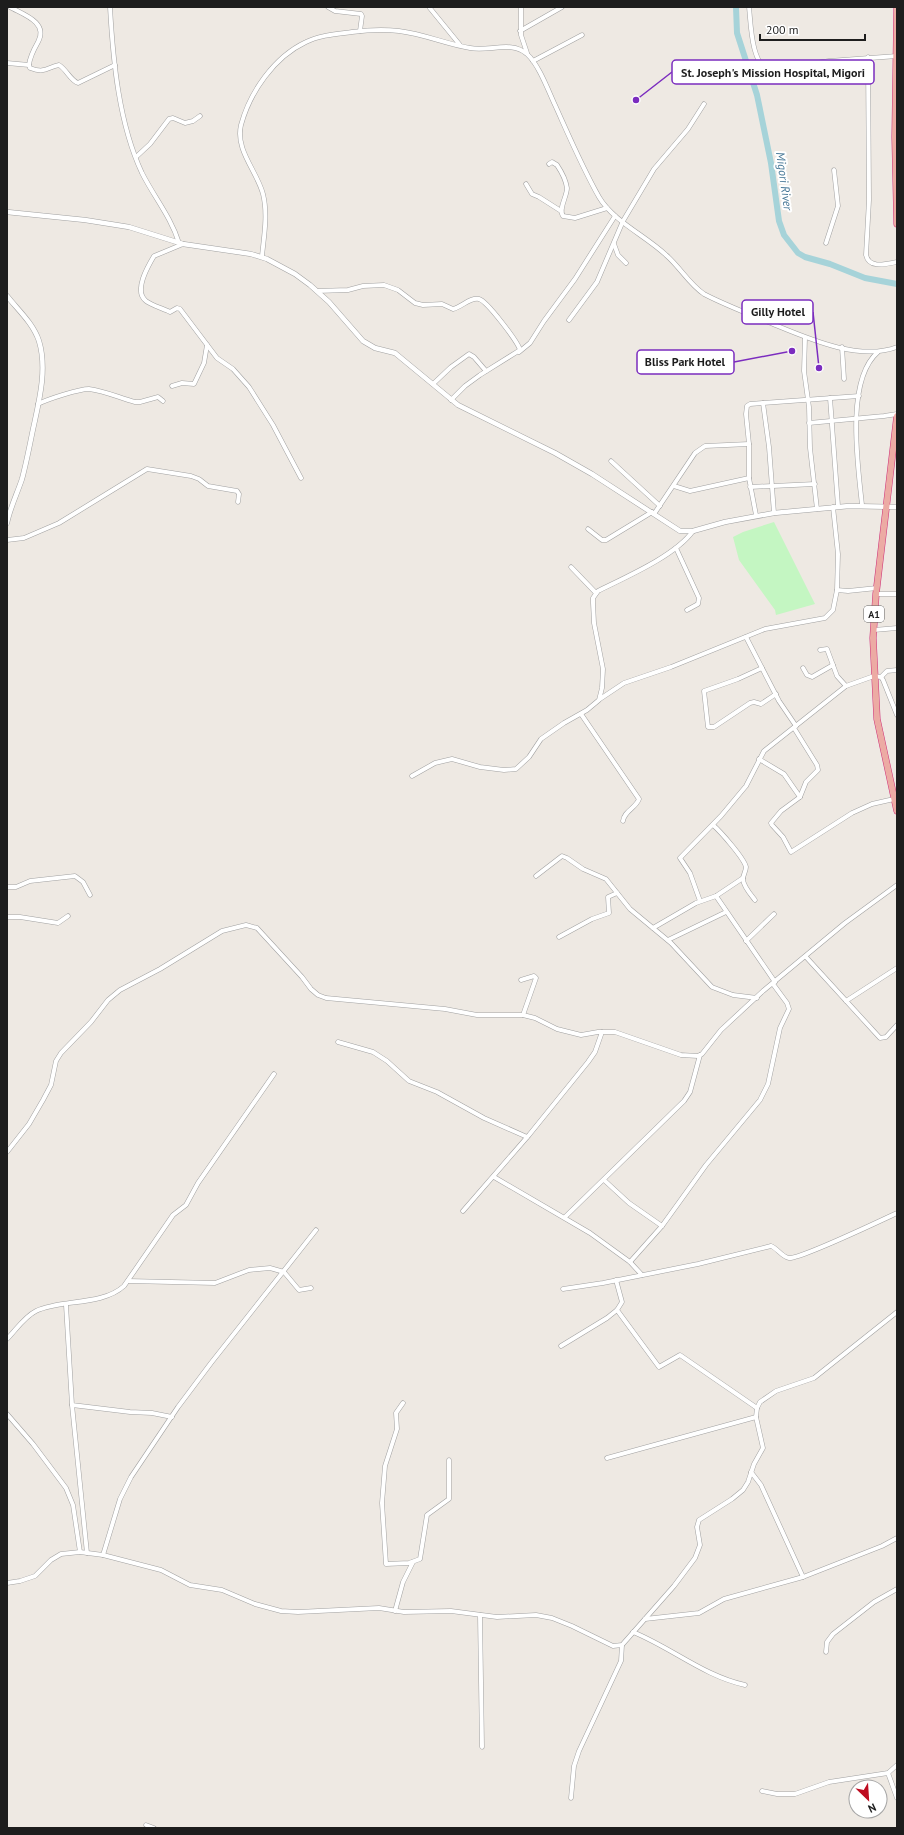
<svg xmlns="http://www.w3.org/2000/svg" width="904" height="1835" viewBox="0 0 904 1835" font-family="'PT Sans',sans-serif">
<rect width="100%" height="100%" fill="#eee9e3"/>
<polygon fill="#c4f6c2" points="774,522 815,604 776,615 775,610 739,560 733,537 743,532"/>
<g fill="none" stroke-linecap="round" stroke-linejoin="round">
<polyline stroke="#a6d3d9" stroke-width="6" points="736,7 737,33 757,95 771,163 779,221 784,235 798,253 805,257 830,264 865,278 897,284"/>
<g stroke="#a1a1a1" stroke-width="5">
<g id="minor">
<path d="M10,7C22,14 49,22 38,42C34,49 30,56 29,65L30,68C46,74 47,67 59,65C67,70 70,80 78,83L115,65"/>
<path d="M110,7C113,61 119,124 142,173C154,197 171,217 179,243"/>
<polyline points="328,7 335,11 361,14 362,16 360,31"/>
<polyline points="429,7 460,45"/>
<polyline points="521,7 521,35 527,53"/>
<path d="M749,7C751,25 751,64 770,72L796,66L829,61L897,56"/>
<polyline points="520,31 562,7"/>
<path d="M868,57L869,200L866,255C869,269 886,264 897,262"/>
<polyline points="533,61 582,35"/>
<polyline points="7,63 29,65"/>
<polyline points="136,157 150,144 169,119 173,118 185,123 193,121 200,116"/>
<path d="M549,164L552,162L557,165C561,171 566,181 567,188C567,197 558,209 563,216L575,218L607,208"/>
<polyline points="526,184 532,194 539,197 561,211"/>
<polyline points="826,243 838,206 834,170"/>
<path d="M183,244L154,256C148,266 133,291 146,301C151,305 164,309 170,312L177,308L180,309L217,358L233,369L249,387L273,425L301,478"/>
<polyline points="614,244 618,255 626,263"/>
<path d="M262,256C264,236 268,214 263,194C257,171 235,150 241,125C250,92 274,57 306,42C320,35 337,34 352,32C367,30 383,29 399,31C424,34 446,44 470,48C489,52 511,40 527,54C539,65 548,90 555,105C569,136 582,167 599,197C613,221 646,236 666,255C680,267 689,284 704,294C725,305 747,313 768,322C805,337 858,362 897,347"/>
<path d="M317,291L348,290L363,286L384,285L398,290L415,303L423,305L442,304L453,309C462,307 470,297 479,299C487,301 518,342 520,350L480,375L465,386L451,400"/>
<polyline points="569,320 597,282 623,221 654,169 688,129 704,104"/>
<polyline points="805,338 804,371 809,407 810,448 817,509"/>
<polyline points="842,347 844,379"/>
<polyline points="519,352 530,343 544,321 575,279 615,216"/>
<polyline points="433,384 451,367 469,354 474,357 486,371"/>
<polyline points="172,386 182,383 194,384 204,363 207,345"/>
<polyline points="830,398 838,506"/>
<polyline points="763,403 769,447 774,513"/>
<path d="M38,404C48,399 79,389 89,389C105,391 120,398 135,402H140L158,397L163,401"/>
<polyline points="809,423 884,416 897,414"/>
<polyline points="611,461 660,506"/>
<polyline points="674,486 690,491 749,478"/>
<polyline points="750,487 815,484"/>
<path d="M862,505C858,466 845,380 878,352"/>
<polyline points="833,507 838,554 837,590"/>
<polyline points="654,514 695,453 705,446 749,444"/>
<polyline points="756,515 749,478 749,444 746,414 747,406 750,404 763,403 859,396"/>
<polyline points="588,529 602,540 606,540 652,512"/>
<polyline points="7,540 24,538 59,523 147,469 191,476 199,479 208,486 237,491 239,494 238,502"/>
<polyline points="676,548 699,598 698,604 687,610"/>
<polyline points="571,567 596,593"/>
<polyline points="876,594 897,594"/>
<polyline points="874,630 897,628"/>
<polyline points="746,637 779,701 796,726"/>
<polyline points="820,650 827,649 837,676 846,686"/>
<polyline points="762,668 738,679 704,691 708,727 714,727 750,703 754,702 761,704 776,694"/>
<polyline points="803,668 807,675 812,677 833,665"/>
<polyline points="881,677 887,671 897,670"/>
<polyline points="600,699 624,683 671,667 765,629 825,618 833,610 837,590 848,591 877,588"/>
<path d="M581,714L639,799C636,808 624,811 623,821"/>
<polyline points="794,728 817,765 818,770 806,782 800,797 781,811 771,823 772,825 783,837 791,852 852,813 872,804 894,799"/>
<polyline points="759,759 784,774 800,797"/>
<path d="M412,776L435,763L452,759L480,767L504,770L516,769L529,757L541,739L564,723L587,710L599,700L602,688L603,669L594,623L593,603V598L598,591C626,577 675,556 693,531"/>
<path d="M713,825C720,831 744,858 746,867C746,871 743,875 743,879C743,886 751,895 755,900"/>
<polyline points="536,876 562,856 567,858 583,869 606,879 630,909 671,943 712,987 733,995 757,998"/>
<polyline points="7,887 16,887 30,881 75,876 83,882 90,895"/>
<polyline points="716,896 775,982"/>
<polyline points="700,901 690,873 680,858 721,816 746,786 764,751 846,686 874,676 881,677 883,680 897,715"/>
<polyline points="7,917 20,917 58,923 68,916"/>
<polyline points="653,928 696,903 716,896 743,878"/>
<polyline points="559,937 592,919 609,913 608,897 617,893"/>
<polyline points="668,940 726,912"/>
<polyline points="746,941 774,914"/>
<polyline points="806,957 880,1038 886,1037 897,1025"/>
<polyline points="521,980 534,976 536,978 523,1015"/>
<polyline points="846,1001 897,968"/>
<polyline points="338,1042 373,1052 387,1061 409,1081 437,1092 484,1118 527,1137"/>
<polyline points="7,1152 29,1124 43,1100 51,1085 56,1061 61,1053 91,1022 108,1000 120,990 160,969 222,931 246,925 257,928 302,977 311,989 318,995 326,998 445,1009 477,1015 523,1015 535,1018 557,1029 581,1035 598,1032 615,1032 681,1055 698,1056 702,1054 721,1030 763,991 845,923 897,885"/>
<polyline points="494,1177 590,1233 630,1262 642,1275"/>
<polyline points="604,1180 629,1203 662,1226 630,1262"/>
<polyline points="463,1211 529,1135 588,1062 595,1052 602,1032"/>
<polyline points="565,1217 684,1101 690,1092 700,1055"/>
<polyline points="662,1226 706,1165 760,1100 768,1084 780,1028 789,1009 787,1003 773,984"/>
<polyline points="616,1280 622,1302 617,1310 659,1367 680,1355 757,1408"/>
<polyline points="128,1281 215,1283 249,1270 270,1268 284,1272 299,1290 311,1288"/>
<path d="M563,1289L603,1283L698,1264L771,1246C777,1248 782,1257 789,1258C800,1259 882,1220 897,1213"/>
<polyline points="66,1305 72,1405 130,1412 152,1413 172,1417"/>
<path d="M7,1339C16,1330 24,1317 36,1311C61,1299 102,1306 124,1286L173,1215L186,1205L198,1183L274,1074"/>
<polyline points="561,1346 607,1318 617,1310"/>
<polyline points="403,1403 396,1413 397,1429 385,1466 382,1503 386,1564 409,1563 420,1559 427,1515 449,1499 449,1460"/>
<polyline points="72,1405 87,1553"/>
<polyline points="7,1414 33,1444 66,1488 73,1505 80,1552"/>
<polyline points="607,1458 756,1417"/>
<polyline points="751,1472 761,1485 803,1577"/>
<polyline points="103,1555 120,1499 131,1477 178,1407 211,1363 316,1230"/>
<polyline points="7,1583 20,1581 35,1576 51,1560 61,1554 80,1552 103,1555 161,1570 190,1585 222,1590 255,1604 281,1611 298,1612 379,1608 404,1612 451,1611 497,1617 536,1615 552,1618 572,1626 613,1646 622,1645 674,1586 695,1558 700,1545 697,1527 699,1520 732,1499 743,1490 748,1482 754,1464 763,1448 756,1417 757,1408 760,1402 776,1391 814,1378 897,1312"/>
<polyline points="395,1611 403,1582 413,1562"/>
<polyline points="480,1615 482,1747"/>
<polyline points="645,1619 699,1613 724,1599 803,1577 882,1546 897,1538"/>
<path d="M633,1632C672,1648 704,1676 745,1685"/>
<polyline points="826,1652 827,1642 833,1634 874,1602 897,1589"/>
<polyline points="888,1773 897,1798"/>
<polyline points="762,1791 777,1794 795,1794 829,1782 888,1773 897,1765"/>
<polyline points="571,1798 574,1766 579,1751 621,1661 622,1645"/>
<polyline points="146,1825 154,1828"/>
</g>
</g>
<g stroke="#a1a1a1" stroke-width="5.5">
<g id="tertiary">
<polyline points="7,212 85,220 129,227 183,244 251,254 267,259 295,274 310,285 329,302 363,341 375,348 395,353 458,405 555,453 592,474 680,531 693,531 725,522 774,513 849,506 897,507"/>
<path d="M7,296C18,310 33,323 39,341C48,371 38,405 32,434C29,449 26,464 22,479C17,494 10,508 7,523"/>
</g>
</g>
<g stroke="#ce2e77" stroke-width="7">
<g id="trunk">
<polyline points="897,7 895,137 897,224"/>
<polyline points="897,416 876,594 873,638 877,719 897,811"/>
</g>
</g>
<use href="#minor" stroke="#fff" stroke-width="4"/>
<use href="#tertiary" stroke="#fff" stroke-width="4.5"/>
<use href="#trunk" stroke="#ecaba4" stroke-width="6"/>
</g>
<g text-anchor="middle" stroke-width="4" stroke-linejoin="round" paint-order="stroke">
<rect fill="#fff" stroke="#616161" stroke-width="1" x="864" y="606" width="20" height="16" rx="3"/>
<g font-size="10" font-weight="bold" fill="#1d1d1d">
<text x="874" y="618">A1</text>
</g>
<g font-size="12" font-style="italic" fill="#497998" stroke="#fff">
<text transform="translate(784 181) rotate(82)" y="4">Migori River</text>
</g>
</g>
<path fill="none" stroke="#7b2cbf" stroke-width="1.5" d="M636 100L672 72M819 368L813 312M792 351L734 362"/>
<g fill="#7b2cbf" stroke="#fff" stroke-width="1.5">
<circle cx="636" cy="100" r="4"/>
<circle cx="819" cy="368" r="4"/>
<circle cx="792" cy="351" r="4"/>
</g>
<g fill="#fff" stroke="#7b2cbf" stroke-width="1.5">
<rect x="672" y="60" width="202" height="24" rx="4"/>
<rect x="742" y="300" width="71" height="24" rx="4"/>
<rect x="637" y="350" width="97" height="24" rx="4"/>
</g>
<g font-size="12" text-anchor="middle" font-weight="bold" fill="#1d1d1d">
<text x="773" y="77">St. Joseph's Mission Hospital, Migori</text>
<text x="778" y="316">Gilly Hotel</text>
<text x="685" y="366">Bliss Park Hotel</text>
</g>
<rect width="904" height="1835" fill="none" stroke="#1d1d1d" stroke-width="16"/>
<g transform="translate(868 1799) rotate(155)"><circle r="19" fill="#ffffff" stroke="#a5a5a5"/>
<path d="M0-3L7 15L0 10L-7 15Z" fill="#be0c20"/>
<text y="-6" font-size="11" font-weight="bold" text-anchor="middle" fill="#1d1d1d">N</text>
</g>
<path d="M760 34v6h105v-6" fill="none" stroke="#1d1d1d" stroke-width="2"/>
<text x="766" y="34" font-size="12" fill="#1d1d1d" stroke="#ffffff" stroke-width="3" paint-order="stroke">200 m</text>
</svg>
